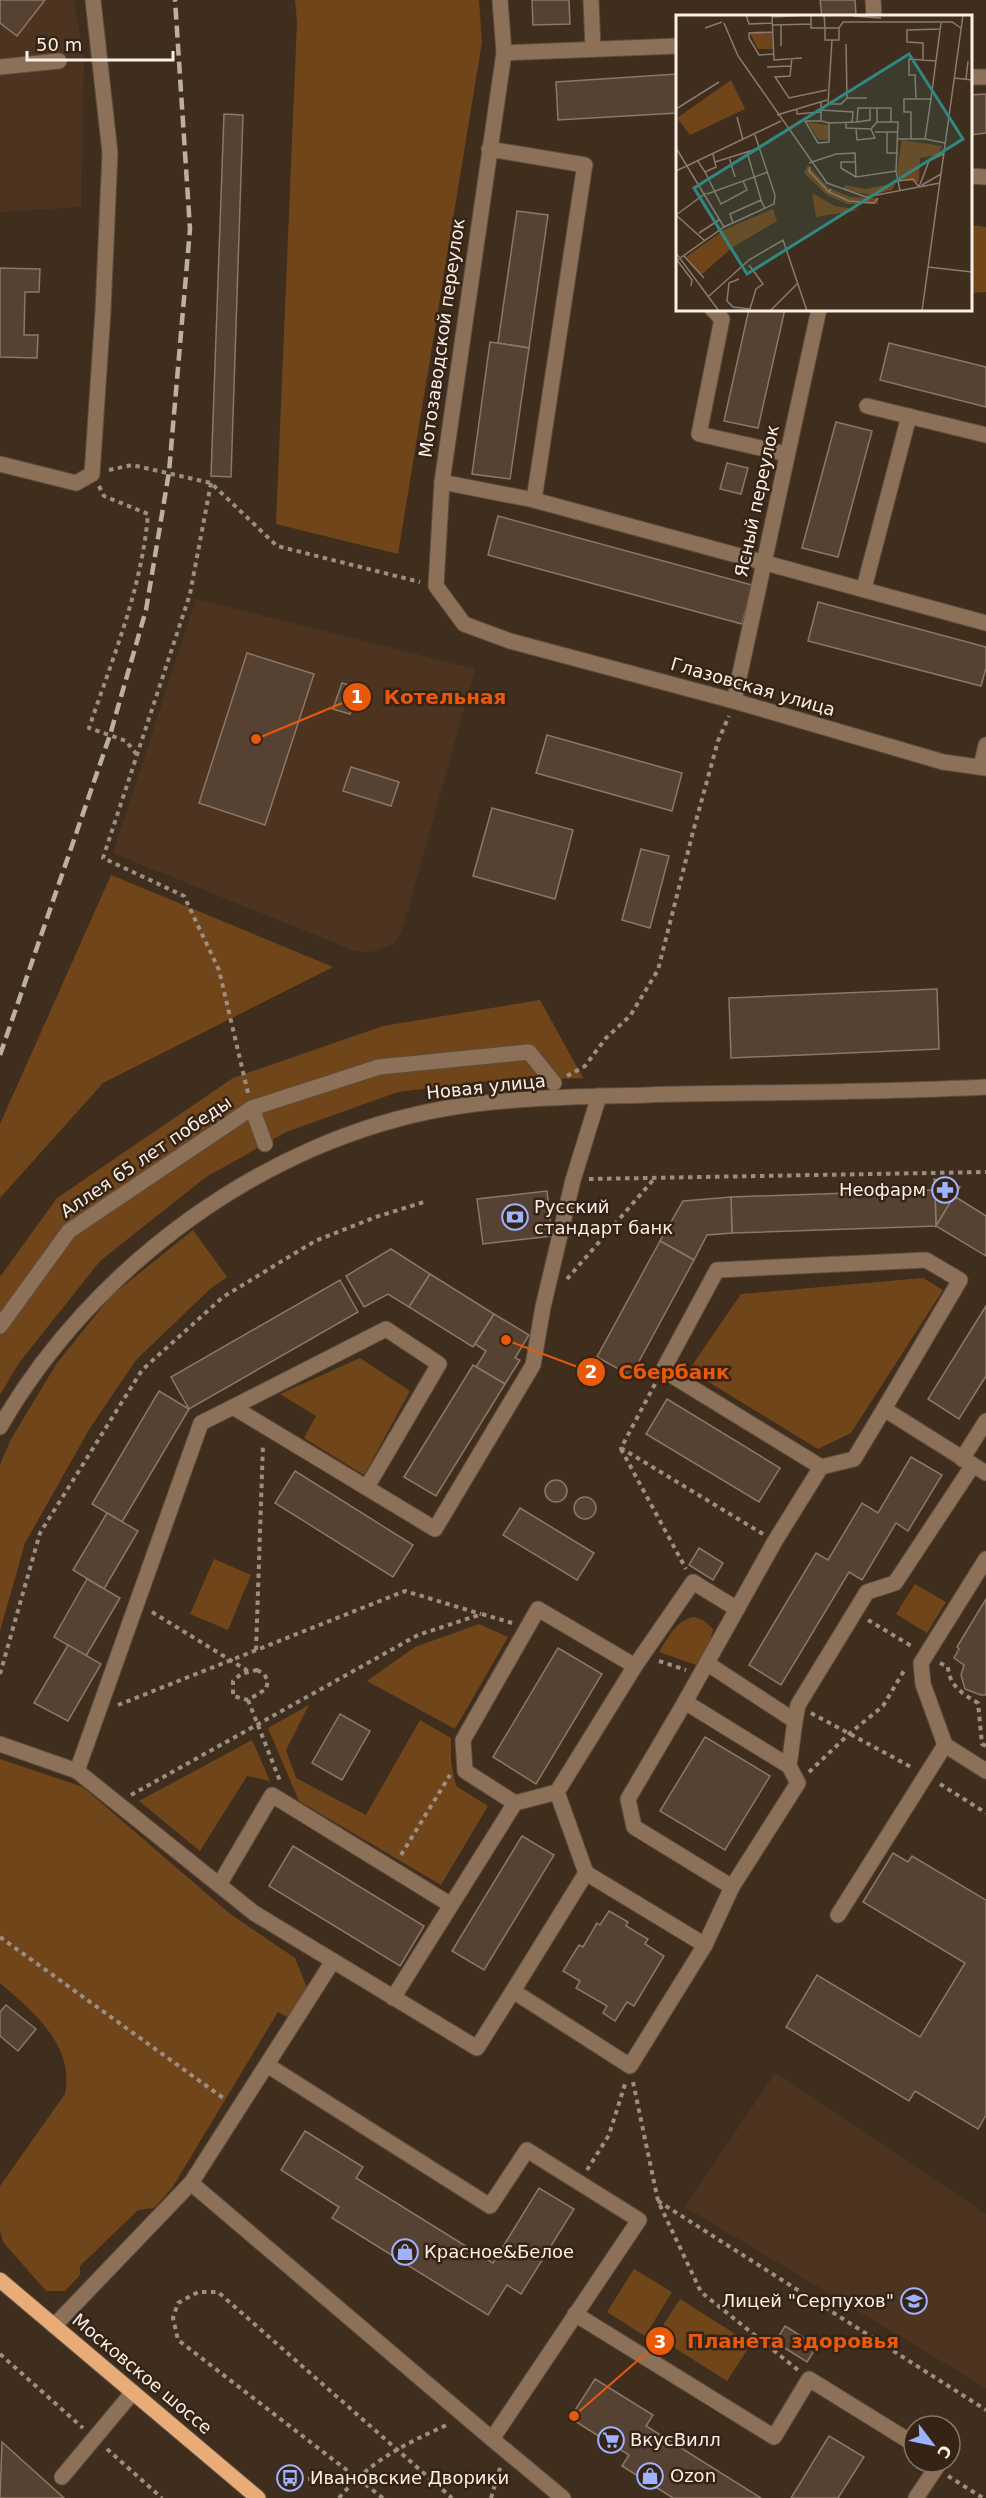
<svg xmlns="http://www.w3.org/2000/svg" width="986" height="2498" viewBox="0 0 986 2498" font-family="'DejaVu Sans',sans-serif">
<rect width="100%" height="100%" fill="#3f2e1e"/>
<g fill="#4c3420">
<polygon points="0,0 74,0 84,60 81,207 0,212"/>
<polygon points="196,599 475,669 408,910 401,932 394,944 371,952 355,951 113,853"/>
<polygon points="775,2073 986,2214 986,2388 685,2207"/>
</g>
<g fill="#71451a">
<polygon points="295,0 479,0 482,42 398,554 276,524 297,22"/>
<polygon points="970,225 986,227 986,292 970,293"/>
<polygon points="111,875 333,967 103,1083 0,1198 0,1124"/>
<polygon points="540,1000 583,1078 477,1082 398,1092 286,1132 206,1177 100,1261 19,1363 0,1395 0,1277 57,1198 233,1078 383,1026"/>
<polygon points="193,1230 227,1277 210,1289 136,1360 90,1428 25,1543 0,1631 0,1465 11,1439 57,1363 111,1296"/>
<polygon points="923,1278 943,1290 851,1433 818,1449 689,1370 741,1294"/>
<polygon points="360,1358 410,1391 364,1475 304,1438 316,1416 280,1394"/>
<polygon points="214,1559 251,1575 228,1630 190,1614"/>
<polygon points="915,1584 946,1602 927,1633 896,1614"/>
<path d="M694,1617L703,1620L713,1629L709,1647L699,1666L659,1652C668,1638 676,1620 694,1617Z"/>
<polygon points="479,1624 508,1637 455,1729 367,1681 415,1647"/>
<polygon points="309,1705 286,1750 296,1778 366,1815 420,1720 451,1738 451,1762 456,1786 488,1806 441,1885 299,1801 268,1728"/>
<polygon points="252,1740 270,1781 247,1776 200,1851 139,1801"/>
<path d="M0,1759L83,1787L229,1913L295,1958L307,1988L289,2018L278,2012L172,2188L154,2208L138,2210L80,2266V2275L65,2291H46L3,2242L0,2230V2186L65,2094C75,2046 33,2011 0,1983Z"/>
<polygon points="634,2269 672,2292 645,2336 607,2312"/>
<polygon points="680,2299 751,2344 727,2381 656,2336"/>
</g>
<g fill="#554232" stroke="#8d7766" stroke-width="1.5">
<polygon points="0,0 45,0 17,36 0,23"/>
<polygon points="532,0 569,0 570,24 533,25"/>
<polygon points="820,0 855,0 856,16 822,16"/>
<polygon points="677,74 677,113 558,120 556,82"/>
<polygon points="986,94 986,133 970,135 970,95"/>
<polygon points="224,114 243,115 231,477 211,476"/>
<polygon points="517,211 548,215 529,348 498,343"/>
<polygon points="0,268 40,269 39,292 25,292 24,335 38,335 37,358 0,357"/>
<polygon points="749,309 785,309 758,428 724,421"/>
<polygon points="490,342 529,348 510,479 472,474"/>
<polygon points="889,343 986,367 986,407 880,380"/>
<polygon points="836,422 872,431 838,557 802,548"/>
<polygon points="727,463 748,468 741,494 720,489"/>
<polygon points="498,516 752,585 742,624 488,555"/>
<polygon points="818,602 986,647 986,668 981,686 808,641"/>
<polygon points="247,653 314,674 265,825 199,803"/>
<polygon points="342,683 359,688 350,714 333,709"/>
<polygon points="547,735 682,773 672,811 536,773"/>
<polygon points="351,767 399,782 391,806 343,791"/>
<polygon points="492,808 573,830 555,899 473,876"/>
<polygon points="641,849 669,856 650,928 622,920"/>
<polygon points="937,989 939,1049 731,1058 729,998"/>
<polygon points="934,1179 960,1187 936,1226 935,1190"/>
<polygon points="935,1190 936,1226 732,1233 731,1197"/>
<polygon points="547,1191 552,1236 483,1244 477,1199"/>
<polygon points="954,1196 986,1216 986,1256 936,1226"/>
<polygon points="731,1197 732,1233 707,1235 694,1260 660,1241 683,1201"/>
<polygon points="660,1241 694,1260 631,1376 597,1357"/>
<polygon points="391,1249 430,1274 409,1307 388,1294 364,1307 346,1276"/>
<polygon points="430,1274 494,1314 473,1347 409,1307"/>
<polygon points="340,1280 358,1312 189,1409 171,1377"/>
<polygon points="986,1306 986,1376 959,1419 928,1399"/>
<polygon points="494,1314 529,1335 515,1358 520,1360 505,1384 476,1367 486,1351 475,1344"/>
<polygon points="473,1365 505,1384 436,1496 404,1477"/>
<polygon points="159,1391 189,1409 122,1522 92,1504"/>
<polygon points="667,1399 780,1468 759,1502 646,1434"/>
<polygon points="911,1457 942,1475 908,1531 896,1523 862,1580 849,1572 781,1685 749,1665 816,1553 828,1560 862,1503 878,1513"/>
<polygon points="295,1471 413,1545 393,1577 275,1503"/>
<circle cx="556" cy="1491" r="11"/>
<circle cx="585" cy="1508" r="11"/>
<polygon points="520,1508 594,1553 577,1580 503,1535"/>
<polygon points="107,1513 138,1531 104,1589 73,1570"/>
<polygon points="699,1548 723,1563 713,1580 689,1565"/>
<polygon points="87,1579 120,1598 86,1656 54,1637"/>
<polygon points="986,1599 986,1695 981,1695 965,1689 961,1675 964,1665 954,1658 959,1649 957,1647"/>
<polygon points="68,1645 101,1664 68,1721 34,1703"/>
<polygon points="558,1648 602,1674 536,1784 493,1757"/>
<polygon points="340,1714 370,1731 342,1780 312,1763"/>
<polygon points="705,1737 770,1776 725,1850 660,1811"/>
<polygon points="522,1836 554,1855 484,1970 452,1951"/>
<polygon points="293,1846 424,1926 400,1966 269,1886"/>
<polygon points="893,1853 908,1862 912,1856 986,1900 986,2115 978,2129 915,2091 909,2101 786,2027 817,1975 920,2037 965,1963 863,1902"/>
<polygon points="609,1911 628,1922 626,1926 648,1939 645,1944 664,1956 634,2006 627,2002 615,2021 603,2013 607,2006 576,1988 580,1981 563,1971 579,1945 583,1947 597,1923 600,1925"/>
<polygon points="6,2005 36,2029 18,2051 0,2036 0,2012"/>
<polygon points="305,2131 363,2167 356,2178 493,2263 539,2188 574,2209 521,2294 507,2285 488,2315 332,2218 339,2207 281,2170"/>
<polygon points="785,2326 817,2346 807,2362 775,2342"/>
<polygon points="595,2379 653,2415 646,2426 761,2498 673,2498 622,2466 629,2455 570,2418"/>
<polygon points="829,2436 864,2457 838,2498 791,2498"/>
<polygon points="2,2442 64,2498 0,2498"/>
</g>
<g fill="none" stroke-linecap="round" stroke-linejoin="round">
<g stroke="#5d4d3e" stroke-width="17">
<g id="minor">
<polyline points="500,0 504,53 442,482 436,586 464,624 510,641 734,701 943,762 986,768"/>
<polyline points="591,0 593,49"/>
<polyline points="873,0 874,16"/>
<polyline points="504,53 677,46"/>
<polyline points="0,67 59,61"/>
<polyline points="970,77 986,77"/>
<polyline points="970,176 986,177"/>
<polyline points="712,309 722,319 699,434 787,454"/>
<polyline points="867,406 986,435"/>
<polyline points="0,464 76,483 92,474 103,311 110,153 93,0"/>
<polyline points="442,482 534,500 584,170 585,165 489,149"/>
<polyline points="534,500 986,623"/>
<polyline points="864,588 909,416"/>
<polyline points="734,701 819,309"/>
<polyline points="981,767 986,745"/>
<polyline points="252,1108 379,1067 529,1052 554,1083"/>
<polyline points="0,1326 69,1231 252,1108 265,1144"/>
<polyline points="233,1407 386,1329 439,1364 367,1487"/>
<path d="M0,1427C92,1267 265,1139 448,1108C512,1097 582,1097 647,1095C760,1092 873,1093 986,1087"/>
<polyline points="962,1459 986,1421"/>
<polyline points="821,1467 663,1370 717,1270 926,1260 960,1280 884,1409"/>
<polyline points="708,1664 795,1721 798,1705 867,1592 895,1583 973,1465"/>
<polyline points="685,1702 628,1799 634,1827 732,1887"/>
<polyline points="0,1744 77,1771 201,1423 233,1407 435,1529 533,1365 543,1307 573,1180 599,1096"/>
<polyline points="945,1745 986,1771"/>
<polyline points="789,1766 795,1721"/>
<polyline points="77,1771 254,1913 477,2048 513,1991 630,2066 705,1945 732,1887 798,1783 789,1766 685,1702 775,1541 821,1467 854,1459 884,1409 986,1473"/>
<polyline points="557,1792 515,1803 465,1771 463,1740 538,1609 635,1666"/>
<polyline points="586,1873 557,1792 635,1666 693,1582 737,1609"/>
<polyline points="219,1885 272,1795 451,1905"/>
<polyline points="838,1915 945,1745 923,1684 921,1663 986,1559"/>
<polyline points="513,1991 586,1873 705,1945"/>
<polyline points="393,1998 515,1803"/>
<polyline points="267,2065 490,2206 527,2150 639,2220 492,2439 191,2183 333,1961"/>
<polyline points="575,2314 774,2437 809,2379 914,2444"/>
<polyline points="54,2326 191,2183"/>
<polyline points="492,2439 563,2498"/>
<polyline points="62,2477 133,2392"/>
<polyline points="916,2498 940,2462"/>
</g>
</g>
<g stroke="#5d4d3e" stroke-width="17">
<polyline id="major" points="0,2280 258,2498"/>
</g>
<g stroke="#9d8e82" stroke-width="4" stroke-dasharray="4.5 4.5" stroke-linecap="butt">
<polyline points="109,470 132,465 211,483 277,546 420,582"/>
<polyline points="211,483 190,594 103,858 184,896 219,970 248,1093"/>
<path d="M99,486L104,496L148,514C142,588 113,657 89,728L126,741L137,755"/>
<polyline points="567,1076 585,1066 606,1038 630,1016 658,970 694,828 718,741 729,716"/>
<polyline points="589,1179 986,1172"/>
<polyline points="567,1279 654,1179"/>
<polyline points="655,1384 621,1448 763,1534"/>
<polyline points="621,1449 686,1569"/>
<polyline points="152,1612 248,1671"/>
<polyline points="868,1620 913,1647"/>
<polyline points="256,1650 263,1444"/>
<polyline points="659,1661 686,1670"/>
<path d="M940,1663L948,1667C949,1686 963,1694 978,1703L982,1744L986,1746"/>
<polygon points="257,1670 264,1674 268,1681 266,1689 248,1700 233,1696 233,1681 241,1674"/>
<polyline points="0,1674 40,1533 142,1370 223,1297 315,1241 376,1217 424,1202"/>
<polyline points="248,1700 280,1781"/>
<polyline points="118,1705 405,1591 481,1614"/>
<polyline points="811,1713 913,1768"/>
<polyline points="809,1772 849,1734 883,1706 905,1669"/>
<polyline points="940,1784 986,1813"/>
<polyline points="131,1795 418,1635 482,1614 512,1623"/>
<polyline points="401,1855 450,1775"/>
<polyline points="0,1937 226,2100"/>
<polyline points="633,2082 658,2201 701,2292 798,2370"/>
<polyline points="587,2170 609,2135 626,2081"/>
<polyline points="658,2201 986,2410"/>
<polyline points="0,2354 83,2428"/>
<polyline points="107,2449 162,2498"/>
<polyline points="948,2476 983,2498"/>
<polyline points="308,2479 357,2476"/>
<path d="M339,2498C371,2460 405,2444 449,2424"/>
<polyline points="383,2498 178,2340 173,2318 178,2303 198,2292 218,2292 452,2498"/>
<polyline points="491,2498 501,2465"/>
</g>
<use href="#minor" stroke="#8d7058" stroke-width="15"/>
<use href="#major" stroke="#e8ac79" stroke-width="15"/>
<polyline stroke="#bdafa4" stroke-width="4.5" stroke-dasharray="12 6" stroke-linecap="butt" points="0,1055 110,735 146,610 169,472 190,229 175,0"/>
</g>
<defs>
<g id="pharmacy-ring" transform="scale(1.35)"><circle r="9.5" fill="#352415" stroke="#9eb3fd" stroke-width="1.5"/><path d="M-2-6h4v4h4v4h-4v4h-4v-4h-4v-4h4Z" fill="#9eb3fd"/></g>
<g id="bank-ring" transform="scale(1.35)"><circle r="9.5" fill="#352415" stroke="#9eb3fd" stroke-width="1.5"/><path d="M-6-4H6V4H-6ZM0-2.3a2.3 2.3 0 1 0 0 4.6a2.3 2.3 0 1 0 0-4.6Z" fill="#9eb3fd"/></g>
<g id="shop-ring" transform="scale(1.35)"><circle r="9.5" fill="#352415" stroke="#9eb3fd" stroke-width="1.5"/><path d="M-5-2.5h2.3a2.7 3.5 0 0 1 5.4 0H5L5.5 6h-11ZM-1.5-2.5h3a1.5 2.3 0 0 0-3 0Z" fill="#9eb3fd"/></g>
<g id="school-ring" transform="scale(1.35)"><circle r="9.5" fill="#352415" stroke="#9eb3fd" stroke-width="1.5"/><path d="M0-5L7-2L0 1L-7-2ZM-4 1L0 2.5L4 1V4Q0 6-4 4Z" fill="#9eb3fd"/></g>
<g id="supermarket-ring" transform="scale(1.35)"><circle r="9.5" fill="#352415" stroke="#9eb3fd" stroke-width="1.5"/><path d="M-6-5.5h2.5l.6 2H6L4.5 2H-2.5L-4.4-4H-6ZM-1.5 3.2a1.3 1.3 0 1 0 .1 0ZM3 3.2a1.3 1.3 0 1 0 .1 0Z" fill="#9eb3fd"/></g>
<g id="bus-ring" transform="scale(1.35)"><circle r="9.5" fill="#352415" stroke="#9eb3fd" stroke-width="1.5"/><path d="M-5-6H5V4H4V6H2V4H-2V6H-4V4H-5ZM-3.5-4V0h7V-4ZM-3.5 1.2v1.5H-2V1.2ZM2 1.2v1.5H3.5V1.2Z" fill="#9eb3fd"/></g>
</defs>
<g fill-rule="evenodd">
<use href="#pharmacy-ring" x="945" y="1190"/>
<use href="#bank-ring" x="515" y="1217"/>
<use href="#shop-ring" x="405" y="2252"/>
<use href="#school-ring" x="914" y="2301"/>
<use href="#supermarket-ring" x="611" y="2440"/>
<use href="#shop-ring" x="650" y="2476"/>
<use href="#bus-ring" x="290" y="2478"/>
</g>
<g text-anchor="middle" stroke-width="5" stroke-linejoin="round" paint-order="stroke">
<g font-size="18" fill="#fbefe6" stroke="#352415">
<text transform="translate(442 338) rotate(-82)" y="6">Мотозаводской переулок</text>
<text transform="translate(757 501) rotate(-78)" y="6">Ясный переулок</text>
<text transform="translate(753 687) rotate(16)" y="6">Глазовская улица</text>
<text transform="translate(486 1087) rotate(-6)" y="6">Новая улица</text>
<text transform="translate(146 1157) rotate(-34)" y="6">Аллея 65 лет победы</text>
<text transform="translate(142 2374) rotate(40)" y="6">Московское шоссе</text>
</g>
<g font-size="18" fill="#fbefe6" stroke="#352415" text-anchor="start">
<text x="926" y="1196" text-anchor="end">Неофарм</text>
<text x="534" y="1213">Русский<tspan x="534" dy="21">стандарт банк</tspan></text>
<text x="424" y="2258">Красное&amp;Белое</text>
<text x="894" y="2307" text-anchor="end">Лицей "Серпухов"</text>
<text x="630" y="2446">ВкусВилл</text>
<text x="670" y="2482">Ozon</text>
<text x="310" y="2484">Ивановские Дворики</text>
</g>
</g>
<g transform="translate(676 15)">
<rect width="296" height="296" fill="#3f2e1e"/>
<path d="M74,18H96L97,34H82ZM55,65L69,94L14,120L1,103ZM131,107L152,110V125H143ZM226,125L266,131L262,140L244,143L243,167L223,165L221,155ZM132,150L153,173L174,182L202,183V189H171L151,180L128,158ZM220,168L216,175L194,180L167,175L169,170L189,174ZM136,178L159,191L183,195L140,202ZM97,194L101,206L57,232L25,260L10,242L48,215Z" fill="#71451a"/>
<path fill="none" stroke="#8a7b6e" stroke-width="1.5" d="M70,0L73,9L97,8M96,0L98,45L126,43M135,0V13H149V25H156L152,89H165L171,83H191M148,0L149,13H163L167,7M205,0H232M177,1L205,3M96,2L135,0M167,7H276L285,13M48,8L62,41L151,168L190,182L264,168M97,10L135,9M105,10V31M29,13L46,7M97,17L73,18V23L83,40L98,39M156,25H163V13M170,29L171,83M247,45V28L231,27V15L265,14M260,46L265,8M115,51L114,61L99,62L113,83L151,75M91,52L115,51L116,43M278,63L296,65M290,64L292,46M240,83L239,60H233V44L260,46L255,84M145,87V106L153,108L181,107L182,93H215V107H222L220,156M201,93V107H215M0,94L43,67M121,95V99L145,97M145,95L177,97L176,108M101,100L151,85M61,102L67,125M145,106H129L142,128L153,127V108M181,107L194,105V94M170,108V113L195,114L201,107M180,114L181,125L199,123L195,114M199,117H222M211,117V138H222M222,124H249L255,84H228V97H235V124M249,124L269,128M0,133L48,212M84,133L71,137L85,185M53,142L59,162M21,145L29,157L40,152L37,139M39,147L71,137M179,147H165V153L180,162M133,148L160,139L179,138L180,162L220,156L224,176M134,152L133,156L153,177M0,156L105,106M29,157L45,189L71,175L67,166M222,166L237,164L243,172M246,170L265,159M243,172L253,146L267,139M155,174L153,177L173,186L198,188L202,183M31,179L92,157M0,200L29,226M0,200L30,178M57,208L54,199L85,185L89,194M23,218L43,205M0,238L43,296M8,241L28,263M1,245L16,265L15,271M0,246L48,212L98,189L99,180L79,120M252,252L296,257M63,264L53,268L51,286L57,292L74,294L80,274L87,269L73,250M33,281L73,245L107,225L131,296M94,296L122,268M246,296L287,0"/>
<path fill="#328880" fill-opacity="0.15" stroke="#328880" stroke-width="3" d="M233,39L287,124L71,259L18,173Z"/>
<rect width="296" height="296" fill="none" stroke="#fbefe6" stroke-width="3"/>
</g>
<path fill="none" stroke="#e8590c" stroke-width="2" d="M256 739L357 697M506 1340L591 1372M574 2416L660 2341"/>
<g fill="#e8590c" stroke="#352415" stroke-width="2">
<circle cx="256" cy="739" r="6"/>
<circle cx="506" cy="1340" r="6"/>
<circle cx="574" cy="2416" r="6"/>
<circle cx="357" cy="697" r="15"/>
<circle cx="591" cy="1372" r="15"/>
<circle cx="660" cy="2341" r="15"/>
</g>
<g font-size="18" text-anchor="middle" font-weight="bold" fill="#fff">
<text x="357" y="703">1</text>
<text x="591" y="1378">2</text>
<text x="660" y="2348">3</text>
</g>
<g font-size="20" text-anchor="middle" font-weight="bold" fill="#e8590c" stroke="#352415" stroke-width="5" stroke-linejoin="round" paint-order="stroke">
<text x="445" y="704">Котельная</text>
<text x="674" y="1379">Сбербанк</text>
<text x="793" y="2348">Планета здоровья</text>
</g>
<g transform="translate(932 2444) rotate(122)"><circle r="28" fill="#352415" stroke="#847569" stroke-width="1.5"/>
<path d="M0-4.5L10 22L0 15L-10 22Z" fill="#9eb3fd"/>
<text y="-9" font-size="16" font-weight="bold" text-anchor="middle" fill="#fbefe6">С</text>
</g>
<path d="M27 51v9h146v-9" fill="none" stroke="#fbefe6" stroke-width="3"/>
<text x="36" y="51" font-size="18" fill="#fbefe6" stroke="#352415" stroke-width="4.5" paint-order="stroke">50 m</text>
</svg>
